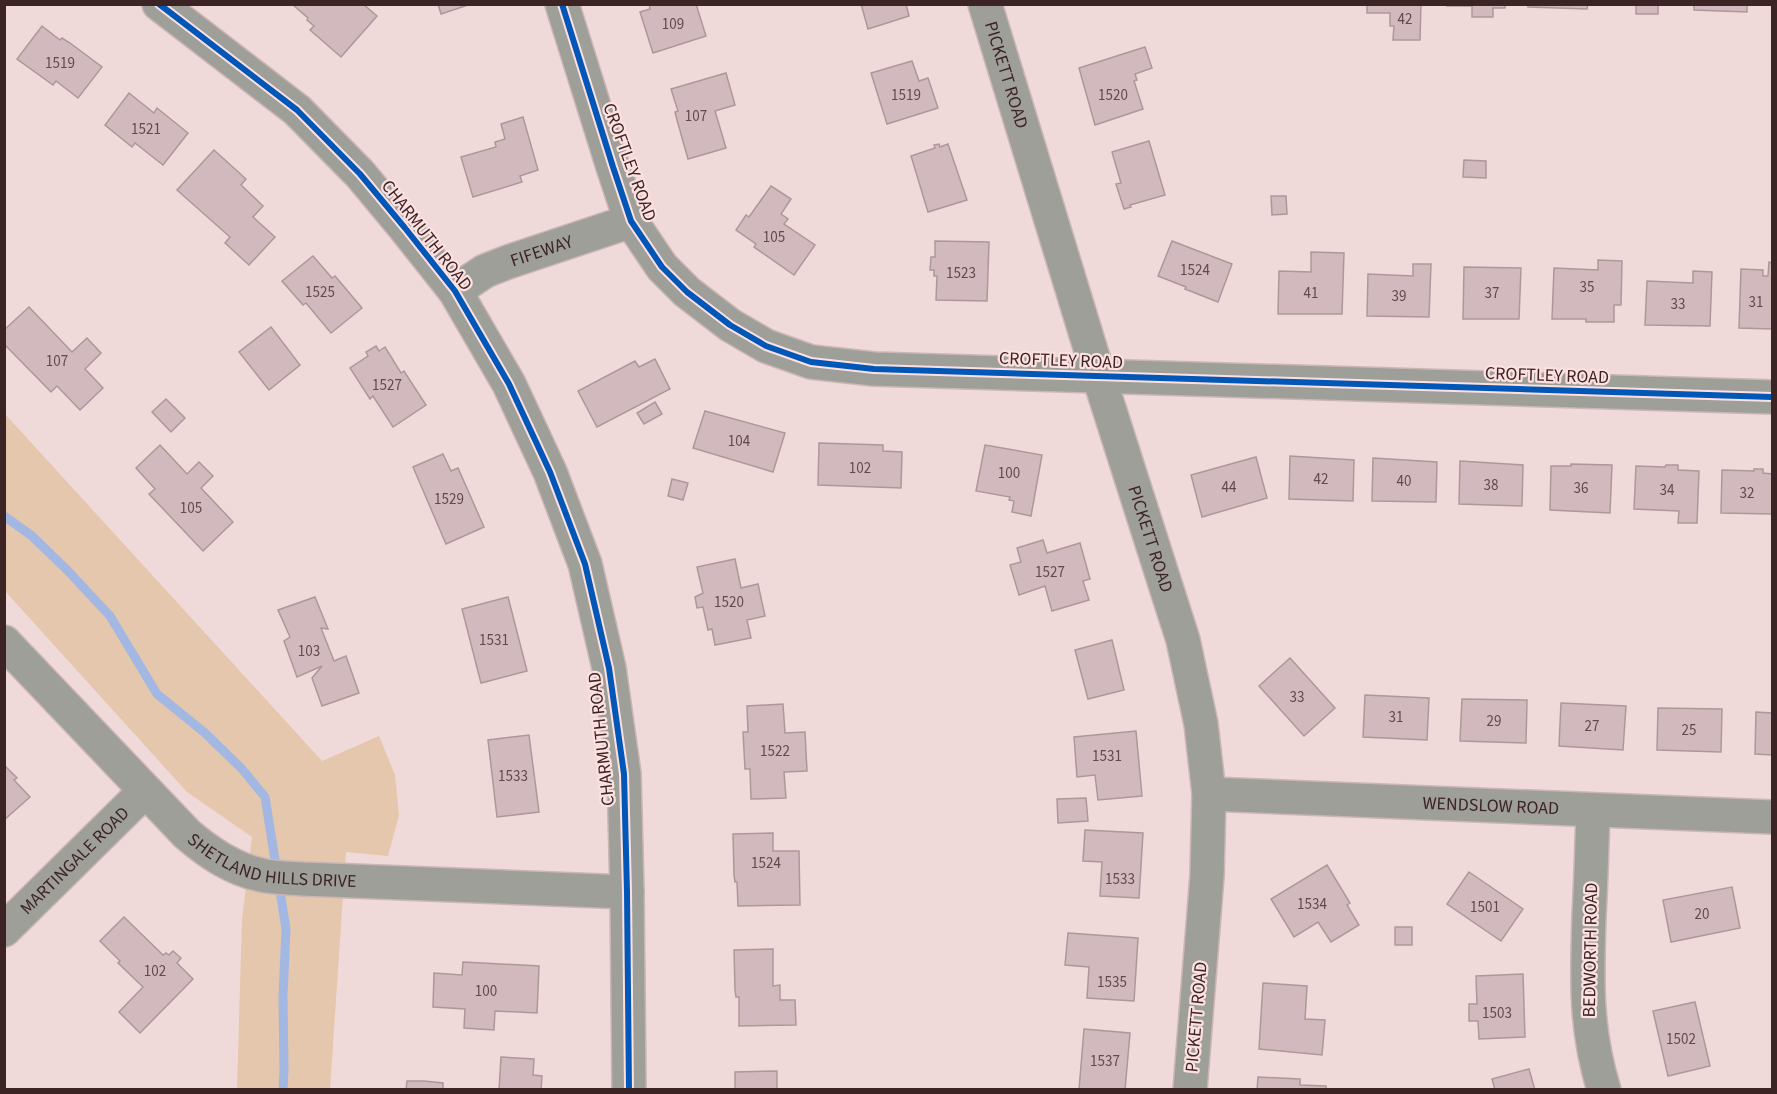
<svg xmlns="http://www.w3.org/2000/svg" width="1777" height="1094" viewBox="0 0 1777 1094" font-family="'Source Sans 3',sans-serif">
<rect width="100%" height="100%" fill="#f0d9d9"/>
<polygon fill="#e4c7ac" points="5,414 322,761 379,736 395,775 399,815 388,856 346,852 330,1089 237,1089 242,919 252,837 187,792 5,591"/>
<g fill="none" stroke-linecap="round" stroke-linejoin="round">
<polyline stroke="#a2b8e3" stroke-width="9" points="4,516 32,536 69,572 110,616 157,694 205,733 242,769 265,797 286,929 283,996 284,1070 283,1090"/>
</g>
<g fill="#d2b9be" stroke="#ac989b" stroke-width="1.5">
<polygon points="292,4 363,4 377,16 341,57 310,30 314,26 307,20 308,18"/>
<polygon points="438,4 471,4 441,14"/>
<polygon points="649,4 696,4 706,36 653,53 640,12 650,9"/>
<polygon points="861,4 906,4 909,16 868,29"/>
<polygon points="1367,4 1421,4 1420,40 1393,40 1394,26 1390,26 1390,13 1367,13"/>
<polygon points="1447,4 1505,4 1505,8 1493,8 1493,17 1472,17 1472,6 1447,6"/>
<polygon points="1528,4 1588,4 1587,9 1528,7"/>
<polygon points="1636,4 1670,4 1658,5 1658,14 1636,14"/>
<polygon points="1694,4 1747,4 1747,12 1694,10"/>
<polygon points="42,26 60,40 62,38 70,43 102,67 78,98 56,81 53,85 17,59"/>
<polygon points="1145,47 1152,68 1135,74 1137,80 1134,81 1143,109 1095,125 1079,68"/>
<polygon points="912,61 919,81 928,78 938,108 887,124 871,73"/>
<polygon points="726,73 735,105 715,111 726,148 688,159 677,120 675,112 678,111 671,89"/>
<polygon points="129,93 154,113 157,108 188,133 163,165 135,143 132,147 105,125"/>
<polygon points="523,117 538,170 520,176 522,182 473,197 461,157 496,147 495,142 505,139 501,124"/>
<polygon points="1149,141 1165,195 1130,205 1131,207 1124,209 1116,184 1121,183 1112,152"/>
<polygon points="939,144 940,147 948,144 967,200 928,212 911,156 935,148 934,145"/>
<polygon points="214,150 246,179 241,185 263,206 253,217 275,237 249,265 225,243 230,237 177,190"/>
<polygon points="1464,160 1486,161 1486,178 1463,177"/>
<polygon points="771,186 791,199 781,214 788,219 784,224 815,245 794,275 754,247 756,244 736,230 746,215 749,217"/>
<polygon points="1271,196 1286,196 1287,214 1272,215"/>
<polygon points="935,241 989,242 987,301 936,300 937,276 934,276 934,270 930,270 931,257 935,257"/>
<polygon points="1172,241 1232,264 1218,302 1185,289 1186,287 1158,276"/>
<polygon points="1311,252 1344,253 1342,314 1278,314 1279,271 1311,272"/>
<polygon points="313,256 332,278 335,276 362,308 331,333 306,303 303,305 282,281"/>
<polygon points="1598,260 1622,261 1621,305 1614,305 1614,322 1586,322 1586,319 1552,319 1554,268 1598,270"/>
<polygon points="1769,262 1772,263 1772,329 1739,328 1741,269 1763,270 1763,276 1768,276"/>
<polygon points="1413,264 1431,264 1429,317 1367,316 1368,274 1413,276"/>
<polygon points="1464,267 1521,268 1519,319 1463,319"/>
<polygon points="1693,271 1712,272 1710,326 1645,325 1647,281 1693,283"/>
<polygon points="29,307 72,352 87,338 101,353 85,369 103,388 80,410 57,386 51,392 4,344 4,330"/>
<polygon points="271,327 300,365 269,390 239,352"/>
<polygon points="376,346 379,351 385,347 401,373 404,371 426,405 393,427 373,396 370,399 350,368 368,356 366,352"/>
<polygon points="655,359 670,389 597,427 578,391 635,361 639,367"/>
<polygon points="166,399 185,418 171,432 152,412"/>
<polygon points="655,402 662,414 644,424 637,413"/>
<polygon points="705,411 785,433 773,472 693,448"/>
<polygon points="819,443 883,445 883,451 902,452 901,488 818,485"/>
<polygon points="160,445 187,474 199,462 213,476 201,488 233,522 203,551 149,494 155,489 136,468"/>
<polygon points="985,445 1042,455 1031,516 1012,512 1014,501 1009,500 1010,497 976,491"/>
<polygon points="443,454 451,471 458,468 484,527 446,544 413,467"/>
<polygon points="1290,456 1354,460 1353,501 1289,499"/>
<polygon points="1256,457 1267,498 1202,517 1191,475"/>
<polygon points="1373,458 1437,462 1436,502 1372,501"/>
<polygon points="1460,461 1523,465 1522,506 1459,504"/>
<polygon points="1571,464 1612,465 1610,513 1550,510 1551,466 1571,466"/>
<polygon points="1666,465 1678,465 1678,470 1699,471 1697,523 1678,523 1679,511 1634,509 1636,466 1665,467"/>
<polygon points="1754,469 1763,469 1763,473 1772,474 1772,514 1721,513 1722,470 1754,471"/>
<polygon points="672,479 688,483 683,500 668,496"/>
<polygon points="1043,540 1047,553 1080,543 1090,579 1083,581 1089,600 1052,611 1045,586 1019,595 1010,565 1021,562 1017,548"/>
<polygon points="735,559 741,588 758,584 765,616 747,620 751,638 715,645 712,629 708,630 703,607 697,608 695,597 703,593 697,567"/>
<polygon points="315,597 328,629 321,628 334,661 346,656 359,693 322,706 312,678 322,666 297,677 284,641 290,637 278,610"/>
<polygon points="508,597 527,671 481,683 462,609"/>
<polygon points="1112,640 1124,690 1088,699 1075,650"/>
<polygon points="1290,658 1335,708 1304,736 1259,686"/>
<polygon points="1365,695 1429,698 1427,740 1363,737"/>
<polygon points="1462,699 1527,700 1526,743 1460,741"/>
<polygon points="1561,703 1626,706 1623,750 1559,746"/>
<polygon points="783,704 785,733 805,732 807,771 784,772 786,798 751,799 750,769 745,769 743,732 748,732 747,706"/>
<polygon points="1658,708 1722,709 1721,752 1657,750"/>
<polygon points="1756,712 1772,713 1772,755 1755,754"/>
<polygon points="1136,731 1142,796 1098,800 1095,775 1077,777 1074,737"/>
<polygon points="529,735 539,812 497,817 488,740"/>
<polygon points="4,765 17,778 14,780 30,797 4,820"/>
<polygon points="1086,798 1088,821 1058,823 1057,799"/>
<polygon points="1085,830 1143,833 1139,898 1100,896 1102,862 1083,861"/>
<polygon points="773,833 773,851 799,851 800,905 738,906 737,882 735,882 734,875 733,834"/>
<polygon points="1327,865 1350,903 1347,905 1359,925 1331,942 1318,922 1294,937 1271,899"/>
<polygon points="1469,872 1523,909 1501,941 1447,904"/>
<polygon points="1732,887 1740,928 1671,942 1663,900"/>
<polygon points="124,917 163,955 166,953 169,955 173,951 181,958 177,963 193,979 140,1033 119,1012 143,987 118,963 120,961 100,941"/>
<rect x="1395" y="927" width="17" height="18"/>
<polygon points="1068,933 1138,938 1134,1001 1087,998 1089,967 1065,965"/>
<polygon points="773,949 773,986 780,985 780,1000 795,1000 796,1025 739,1026 739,997 736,997 735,990 734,950"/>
<polygon points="463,962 539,966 537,1013 495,1011 494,1030 464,1028 465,1009 433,1007 434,973 462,975"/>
<polygon points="1523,974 1525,1037 1479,1039 1478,1021 1469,1021 1469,1004 1477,1004 1476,976"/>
<polygon points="1263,983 1307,986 1305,1019 1325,1020 1322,1055 1259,1049"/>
<polygon points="1695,1002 1710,1066 1668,1076 1653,1011"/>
<polygon points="1084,1029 1130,1033 1125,1090 1079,1090"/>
<polygon points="501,1057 534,1059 533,1075 542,1076 541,1090 499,1090"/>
<polygon points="1529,1069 1535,1090 1495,1090 1492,1079"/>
<polygon points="777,1071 777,1090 735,1090 735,1072"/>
<polygon points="1258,1077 1300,1079 1300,1085 1326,1086 1326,1090 1257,1090"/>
<polygon points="407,1081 424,1081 443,1083 443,1090 406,1090"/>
</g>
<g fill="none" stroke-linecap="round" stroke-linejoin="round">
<g stroke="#cbb6b6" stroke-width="36">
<g id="minor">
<polyline points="159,4 297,110 360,174 405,228 455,291 509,384 550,472 585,564 609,668 624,774 627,892 629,1090"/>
<polyline points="562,4 613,167 631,221 662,267 687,292 730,325 766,346 811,362 874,369 1772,397"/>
<path id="s1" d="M985,4L1099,377L1183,640L1201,724L1209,794L1207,876L1190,1090"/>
<path id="s2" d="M455,291L485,271L508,262L631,221"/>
<path id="s3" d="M4,642L187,834C208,852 232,869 261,875C274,878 289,878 303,879L627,892"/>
<path id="s4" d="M1209,794L1772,817"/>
<path d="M1593,810C1592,845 1591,880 1589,916C1587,978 1585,1029 1604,1090"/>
<path id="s5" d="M4,930L145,791"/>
</g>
</g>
<use href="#minor" stroke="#9e9f99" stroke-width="33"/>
<g stroke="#fde1e1" stroke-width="10">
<g id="cycleway">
<polyline points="159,4 297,110 360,174 405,228 455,291 509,384 550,472 585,564 609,668 624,774 627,892 629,1090"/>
<polyline points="562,4 613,167 631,221 662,267 687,292 730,325 766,346 811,362 874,369 1772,397"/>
</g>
</g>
<use href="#cycleway" stroke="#0057b8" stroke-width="6"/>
</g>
<g text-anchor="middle" stroke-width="4.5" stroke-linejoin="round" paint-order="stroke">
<g font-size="15" fill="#62494a">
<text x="1405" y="24">42</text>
<text x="673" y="29">109</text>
<text x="60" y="68">1519</text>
<text x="906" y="100">1519</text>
<text x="1113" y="100">1520</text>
<text x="696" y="121">107</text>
<text x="146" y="134">1521</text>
<text x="774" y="242">105</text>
<text x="1195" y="275">1524</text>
<text x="961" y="278">1523</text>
<text x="1587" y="292">35</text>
<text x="320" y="297">1525</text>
<text x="1311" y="298">41</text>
<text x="1492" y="298">37</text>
<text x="1399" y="301">39</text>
<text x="1756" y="307">31</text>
<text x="1678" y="309">33</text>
<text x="57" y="366">107</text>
<text x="387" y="390">1527</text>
<text x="739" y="446">104</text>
<text x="860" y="473">102</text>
<text x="1009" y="478">100</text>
<text x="1321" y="484">42</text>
<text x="1404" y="486">40</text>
<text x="1491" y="490">38</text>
<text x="1229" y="492">44</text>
<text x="1581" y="493">36</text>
<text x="1667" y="495">34</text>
<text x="1747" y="498">32</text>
<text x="449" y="504">1529</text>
<text x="191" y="513">105</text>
<text x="1050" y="577">1527</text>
<text x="729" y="607">1520</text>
<text x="494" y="645">1531</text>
<text x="309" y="656">103</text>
<text x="1297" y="702">33</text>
<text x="1396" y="722">31</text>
<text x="1494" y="726">29</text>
<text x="1592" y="731">27</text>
<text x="1689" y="735">25</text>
<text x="775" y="756">1522</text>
<text x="1107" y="761">1531</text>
<text x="513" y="781">1533</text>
<text x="766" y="868">1524</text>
<text x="1120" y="884">1533</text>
<text x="1312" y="909">1534</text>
<text x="1485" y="912">1501</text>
<text x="1702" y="919">20</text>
<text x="155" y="976">102</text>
<text x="1112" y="987">1535</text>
<text x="486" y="996">100</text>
<text x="1497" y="1018">1503</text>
<text x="1681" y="1044">1502</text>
<text x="1105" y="1066">1537</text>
</g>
<g font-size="18" fill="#3d2424" stroke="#fde1e1">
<text dy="6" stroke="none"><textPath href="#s1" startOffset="74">PICKETT ROAD</textPath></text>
<text transform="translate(630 162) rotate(70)" y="6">CROFTLEY ROAD</text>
<text transform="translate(427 235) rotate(52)" y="6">CHARMUTH ROAD</text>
<text dy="6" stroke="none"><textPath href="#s2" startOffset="96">FIFEWAY</textPath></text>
<text transform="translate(1061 360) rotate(2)" y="6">CROFTLEY ROAD</text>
<text transform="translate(1547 375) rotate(2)" y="6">CROFTLEY ROAD</text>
<text dy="6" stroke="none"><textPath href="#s1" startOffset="560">PICKETT ROAD</textPath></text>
<text transform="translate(601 739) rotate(-96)" y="6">CHARMUTH ROAD</text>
<text dy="6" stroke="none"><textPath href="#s4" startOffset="282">WENDSLOW ROAD</textPath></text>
<text dy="6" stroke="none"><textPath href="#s3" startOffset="358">SHETLAND HILLS DRIVE</textPath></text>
<text dy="6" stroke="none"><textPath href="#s5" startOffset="99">MARTINGALE ROAD</textPath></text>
<text transform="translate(1590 950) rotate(-89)" y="6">BEDWORTH ROAD</text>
<text transform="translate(1196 1017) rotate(-85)" y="6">PICKETT ROAD</text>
</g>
</g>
<rect width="1777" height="1094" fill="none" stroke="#3d2424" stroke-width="12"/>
</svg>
